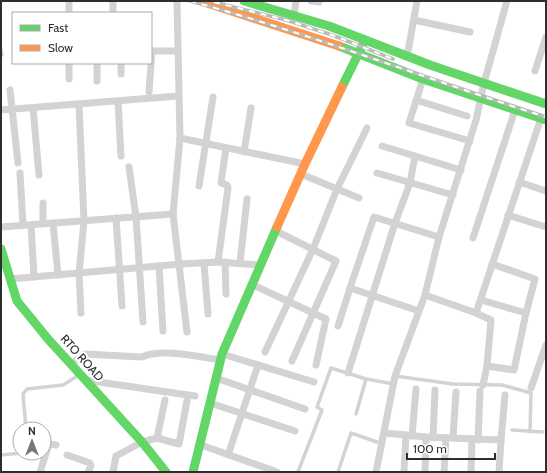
<svg xmlns="http://www.w3.org/2000/svg" width="547" height="473" viewBox="0 0 547 473" font-family="Cabin,sans-serif">
<rect width="100%" height="100%" fill="#fff"/>
<g fill="none" stroke-linecap="round" stroke-linejoin="round">
<g stroke="#d3d3d3" stroke-width="3.5">
<polyline points="1,50 2,55"/>
<polyline points="395,376 453,384 502,385 531,393 530,432"/>
<polyline points="356,414 366,379"/>
<polyline points="26,429 23,394 27,389 63,385 79,375"/>
<polyline points="512,430 543,432"/>
<polyline points="1,455 22,453"/>
<polyline points="298,472 322,410 317,407 331,368 366,379 394,384"/>
<polyline points="338,472 351,433 377,442"/>
</g>
<g stroke="#d3d3d3" stroke-width="7">
<polyline points="69,1 69,13"/>
<polyline points="177,1 180,138 173,214 187,332"/>
<polyline points="311,1 319,2"/>
<polyline points="113,13 113,1"/>
<polyline points="294,15 296,1"/>
<polyline points="414,20 470,32"/>
<polyline points="151,51 177,51"/>
<polyline points="407,57 417,1"/>
<polyline points="69,63 69,79"/>
<polyline points="97,63 97,81"/>
<polyline points="535,71 546,37"/>
<polyline points="121,74 121,63"/>
<polyline points="423,79 409,123 470,141"/>
<polyline points="10,90 18,163"/>
<polyline points="149,92 152,51"/>
<polyline points="416,100 467,116"/>
<polyline points="118,102 121,156"/>
<polyline points="79,104 84,221 79,273 81,313"/>
<polyline points="33,108 39,175"/>
<polyline points="1,110 178,96"/>
<polyline points="180,138 305,164"/>
<polyline points="382,146 461,170"/>
<polyline points="244,152 251,108"/>
<polyline points="129,167 136,217 143,322"/>
<polyline points="20,173 23,225"/>
<polyline points="377,173 453,195"/>
<polyline points="301,174 359,198"/>
<polyline points="519,182 546,191"/>
<polyline points="199,186 213,97"/>
<polyline points="508,215 546,227"/>
<polyline points="116,218 122,306"/>
<polyline points="53,223 58,275"/>
<polyline points="43,224 43,203"/>
<polyline points="31,225 34,277"/>
<polyline points="1,227 173,214"/>
<polyline points="276,231 336,261 292,361"/>
<polyline points="473,238 515,110"/>
<polyline points="218,262 228,188 227,185 221,183 226,148"/>
<polyline points="225,262 226,294"/>
<polyline points="204,263 208,314"/>
<polyline points="240,263 247,199"/>
<polyline points="159,266 163,331"/>
<polyline points="10,279 181,264 218,262 261,265"/>
<polyline points="253,285 326,319 316,365"/>
<polyline points="425,295 476,313 541,118"/>
<polyline points="481,300 526,313 535,279 492,264"/>
<polyline points="419,311 350,288 374,217 439,237"/>
<polyline points="476,313 491,320 487,366"/>
<polyline points="338,326 350,288"/>
<polyline points="265,352 313,249 337,189 367,128"/>
<polyline points="222,354 314,382"/>
<path d="M71,364L84,354L142,357C162,348 199,357 221,360"/>
<polyline points="348,373 395,223 410,183 415,156"/>
<polyline points="216,378 305,409"/>
<polyline points="85,380 195,396"/>
<polyline points="483,385 487,366 514,370 526,313"/>
<polyline points="531,388 546,345"/>
<polyline points="210,403 295,431"/>
<polyline points="384,433 426,437 501,440 505,395"/>
<polyline points="412,436 416,389"/>
<polyline points="433,437 435,390"/>
<polyline points="157,438 165,400"/>
<polyline points="453,438 456,392"/>
<polyline points="478,440 480,391"/>
<polyline points="201,445 277,472"/>
<polyline points="67,455 90,463 91,466 88,472"/>
<polyline points="228,455 258,365"/>
<polyline points="40,472 49,444 56,445"/>
<polyline points="113,472 116,456 142,442 157,438 179,444 188,395"/>
<polyline points="376,472 395,376 425,295 439,237 476,120 484,83 507,1"/>
<polyline points="404,472 406,435"/>
<polyline points="425,472 426,437"/>
<polyline points="444,472 446,438"/>
<polyline points="471,472 472,439"/>
<polyline points="499,472 501,440"/>
</g>
<g stroke="#63d668" stroke-width="9">
<polyline points="244,1 329,26 430,65 546,104"/>
<polyline points="339,46 423,79 546,120"/>
<polyline points="342,87 365,40"/>
<polyline points="1,249 17,301 48,339 142,442 166,472"/>
<polyline points="193,472 222,354 277,227"/>
</g>
<g stroke="#ff974d" stroke-width="9">
<polyline points="201,1 339,46"/>
<polyline points="277,227 305,164 342,87"/>
</g>
<g stroke="#bababa" stroke-width="3.5">
<g id="rail">
<path d="M190,1C311,34 427,79 546,117"/>
<polyline points="214,2 286,20 332,35 393,59"/>
</g>
</g>
<use href="#rail" stroke="#fff" stroke-width="2" stroke-dasharray="6" stroke-linecap="butt"/>
</g>
<g text-anchor="middle" stroke-width="4" stroke-linejoin="round" paint-order="stroke">
<g font-size="12" fill="#2e2e2e" stroke="#fff">
<text transform="translate(82 358) rotate(48)" y="4">RTO ROAD</text>
</g>
</g>
<rect width="547" height="473" fill="none" stroke="#2e2e2e" stroke-width="4"/>
<rect x="12" y="12" width="140" height="52" fill="#ffffff" stroke="#ababab"/>
<rect x="20" y="25" width="20" height="6" fill="#63d668" stroke="#ababab"/>
<text x="48" y="32" font-size="12" fill="#2e2e2e">Fast</text>
<rect x="20" y="45" width="20" height="6" fill="#ff974d" stroke="#ababab"/>
<text x="48" y="52" font-size="12" fill="#2e2e2e">Slow</text>
<g transform="translate(32 441)"><circle r="19" fill="#ffffff" stroke="#ababab"/>
<path d="M0-3L7 15L0 10L-7 15Z" fill="#777777"/>
<text y="-6" font-size="11" font-weight="bold" text-anchor="middle" fill="#2e2e2e">N</text>
</g>
<path d="M407 453v6h88v-6" fill="none" stroke="#2e2e2e" stroke-width="2"/>
<text x="413" y="453" font-size="12" fill="#2e2e2e" stroke="#ffffff" stroke-width="3" paint-order="stroke">100 m</text>
</svg>
